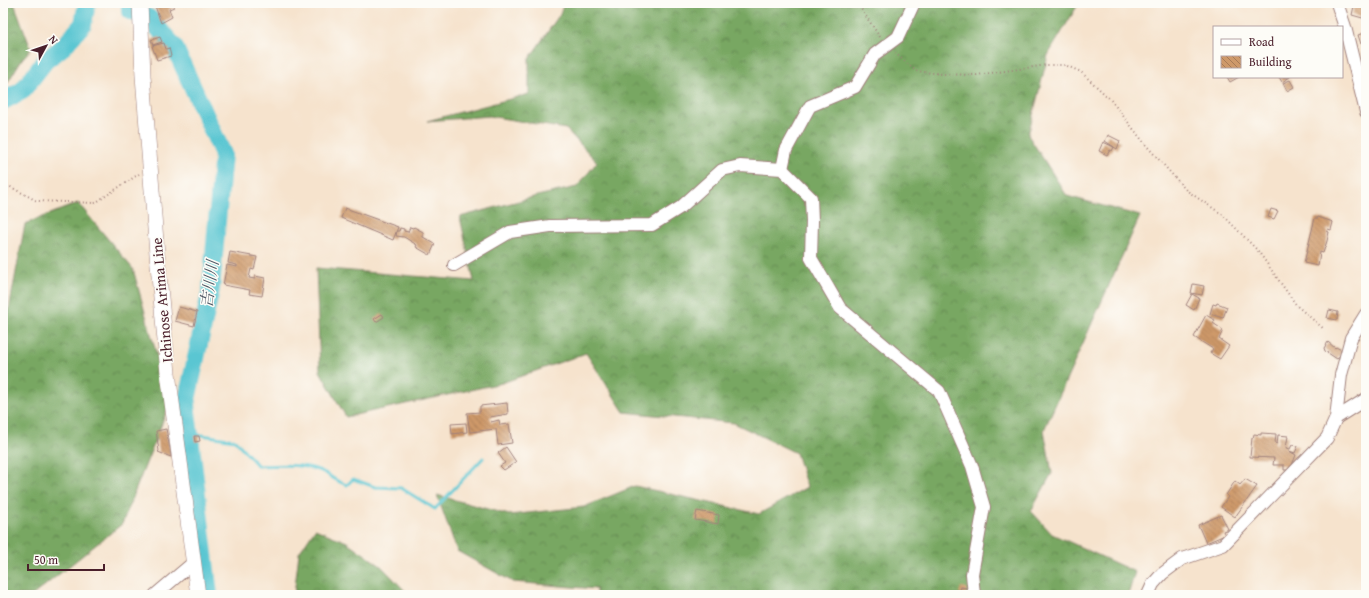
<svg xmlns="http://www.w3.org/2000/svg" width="1369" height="598" viewBox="0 0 1369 598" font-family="'Gentium Book Plus','Noto Serif JP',serif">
<defs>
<pattern id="forest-crowns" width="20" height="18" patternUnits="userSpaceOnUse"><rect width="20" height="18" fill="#78a762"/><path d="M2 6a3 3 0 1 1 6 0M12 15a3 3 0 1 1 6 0" fill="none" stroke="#648751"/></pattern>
<pattern id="building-back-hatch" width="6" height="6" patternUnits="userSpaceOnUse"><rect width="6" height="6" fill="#ce9969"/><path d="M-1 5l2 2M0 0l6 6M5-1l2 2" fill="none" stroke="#a97c57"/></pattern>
</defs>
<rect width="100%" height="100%" fill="#fdfcf7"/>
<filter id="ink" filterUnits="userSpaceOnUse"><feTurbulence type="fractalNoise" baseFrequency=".025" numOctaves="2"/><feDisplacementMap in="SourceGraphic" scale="8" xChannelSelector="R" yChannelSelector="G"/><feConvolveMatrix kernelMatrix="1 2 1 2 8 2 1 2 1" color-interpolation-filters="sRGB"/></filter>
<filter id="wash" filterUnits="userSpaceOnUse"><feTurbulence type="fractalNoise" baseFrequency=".012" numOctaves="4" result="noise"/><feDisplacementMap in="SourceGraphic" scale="16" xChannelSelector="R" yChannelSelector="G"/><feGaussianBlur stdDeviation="0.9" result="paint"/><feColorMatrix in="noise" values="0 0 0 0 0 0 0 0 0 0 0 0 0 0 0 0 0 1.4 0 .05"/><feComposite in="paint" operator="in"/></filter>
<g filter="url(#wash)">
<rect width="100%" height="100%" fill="#f6e3cd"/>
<g fill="url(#forest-crowns)" stroke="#616346">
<polygon points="3,3 14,3 31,49 22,59 3,90"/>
<polygon points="564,3 1079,3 1048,55 1028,135 1067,196 1140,216 1044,430 1052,473 1031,511 1052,534 1135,572 1128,595 596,595 596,589 513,582 457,551 437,495 509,515 584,507 635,486 759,514 807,487 796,453 734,423 624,412 586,353 502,383 346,417 320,371 316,268 474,281 460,217 537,196 577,187 597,162 566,129 489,116 427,121 529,94 529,59 560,14"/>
<polygon points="78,203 133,269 170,403 122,524 33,595 3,595 3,341 25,224"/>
<polygon points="315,529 347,542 381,566 409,595 294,595 299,553"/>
</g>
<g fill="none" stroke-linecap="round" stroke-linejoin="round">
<path stroke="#5ac6d2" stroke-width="3" d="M189,433L235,440L258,466C279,465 307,463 325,473C334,478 336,482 347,485L353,479L375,487L401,488L435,509L483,458"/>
<g stroke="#5ac6d2" stroke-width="18">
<polyline points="130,3 130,11 149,18 174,46 223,154 211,289 186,404 209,595"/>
<polyline points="3,101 22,91 46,60 63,47 83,24 87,3"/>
</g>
</g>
<g id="blocks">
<g fill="url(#building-back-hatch)">
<polygon points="154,3 172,3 174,7 169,9 172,17 161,23"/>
<polygon points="1352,3 1366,3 1366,19 1352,15 1354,6 1351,6"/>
<polygon points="1366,32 1366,43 1361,44 1358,35"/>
<polygon points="160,37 162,42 153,45 151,40"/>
<polygon points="164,43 166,49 169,48 171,56 157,60 152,46"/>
<polygon points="1366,48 1366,59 1363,60 1363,49"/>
<polygon points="1227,77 1239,77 1230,82"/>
<polygon points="1279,77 1290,77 1282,82"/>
<polygon points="1290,80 1294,87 1287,91 1283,83"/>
<polygon points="1108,135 1120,141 1117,149 1105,141"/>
<polygon points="1103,142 1114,147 1112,151 1110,150 1107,155 1099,151"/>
<polygon points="345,208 398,227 393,240 341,218"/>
<polygon points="1271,209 1278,211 1274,219 1268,217"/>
<polygon points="1318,217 1333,222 1331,230 1328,229 1327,231 1329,232 1327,241 1323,253 1320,252 1318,266 1304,263 1315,218 1318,218"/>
<polygon points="410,227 413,228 414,227 423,232 423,237 435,244 430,255 416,247 417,245 404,237 396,236 397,231 399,231 400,228 404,229 404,231 408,232"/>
<polygon points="230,252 257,257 254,270 251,269 249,278 255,279 255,276 265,278 262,296 249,294 250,290 223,285 227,265 237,267 237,265 228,263"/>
<polygon points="1193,284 1204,286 1202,295 1191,293"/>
<polygon points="1192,294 1199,298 1194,310 1186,305"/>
<polygon points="1217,303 1227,307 1223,318 1210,314 1213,304 1216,305"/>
<polygon points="179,307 197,312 194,326 175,321"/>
<polygon points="1329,310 1338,312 1337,320 1327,318"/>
<polygon points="382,314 384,317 376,322 374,319"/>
<polygon points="1206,315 1215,320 1213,323 1223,330 1219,339 1229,346 1220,359 1210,353 1213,349 1194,337"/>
<polygon points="1328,342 1335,348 1336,347 1343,351 1337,359 1325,351 1324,348"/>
<polygon points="507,403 508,414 490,417 491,422 499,420 500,425 509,424 512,443 498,445 496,429 470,432 467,413 480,412 480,406"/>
<polygon points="466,423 467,432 452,434 451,424"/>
<polygon points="166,429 170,449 171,457 158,452 159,451 156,431"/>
<polygon points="1261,433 1276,434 1275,443 1277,444 1278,435 1288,436 1286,448 1290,449 1292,445 1298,446 1295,453 1289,451 1296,455 1290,470 1284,470 1284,465 1273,465 1274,458 1250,457 1252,438 1253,438 1254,434 1261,435"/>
<polygon points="194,436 199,436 200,441 195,442"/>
<polygon points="506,447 516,462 504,470 500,466 505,463 498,453"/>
<polygon points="1245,479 1257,486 1235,517 1221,507 1228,497 1226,495 1235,481 1240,485"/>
<polygon points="697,511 719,515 718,524 695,520"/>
<polygon points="1221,515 1228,529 1223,531 1225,535 1206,543 1198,525"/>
<polygon points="961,587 967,588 966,595 959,593"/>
</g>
</g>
</g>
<g filter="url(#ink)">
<use href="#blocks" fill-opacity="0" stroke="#a0817c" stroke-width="1"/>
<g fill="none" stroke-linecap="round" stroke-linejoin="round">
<g stroke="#a0817c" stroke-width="14">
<g id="minor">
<polyline points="1337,3 1345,27 1366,112"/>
<polyline points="782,169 786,150 810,106 855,87 875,54 898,37 914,3"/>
<polyline points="454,265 510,232 550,226 652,225 681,207 722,170 740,166 782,169 811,198 812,221 811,258 840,308 939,391 972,466 984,507 972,574 974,595"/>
<polyline points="1336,418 1366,399"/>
<polyline points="155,595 194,562"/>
<polyline points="1148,595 1153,584 1162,574 1182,559 1223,545 1327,438 1336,418 1341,375 1351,338 1366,314"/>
</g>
</g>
<g stroke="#a0817c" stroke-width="16">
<polyline id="major" points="140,3 143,76 157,254 168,373 198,595"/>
</g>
<g stroke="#a0817c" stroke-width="2" stroke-dasharray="1 3" stroke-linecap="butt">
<polyline points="857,3 880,37"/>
<polyline points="895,53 916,71 942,74 977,75 1047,65 1065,65 1081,72 1110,99 1145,144 1186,190 1223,215 1258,251 1297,306 1324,329"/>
<polyline points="3,186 7,185 37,201 95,203 139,174"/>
</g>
<use href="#minor" stroke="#fff" stroke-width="12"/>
<use href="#major" stroke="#fff" stroke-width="15"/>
</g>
</g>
<g text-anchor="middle" stroke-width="3" stroke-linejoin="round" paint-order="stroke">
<g font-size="15" fill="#4a1f2b" stroke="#fdfcf7">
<text transform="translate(162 300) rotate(-95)" y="5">Ichinose Arima Line</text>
</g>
<g font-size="16" font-style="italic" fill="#505965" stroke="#fdfcf7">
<text transform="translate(209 284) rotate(-82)" y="6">吉川川</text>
</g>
</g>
<rect width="1369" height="598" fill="none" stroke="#fdfcf7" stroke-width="16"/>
<rect x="1213" y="26" width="130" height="52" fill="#fdfcf7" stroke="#b5a4a5"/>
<rect x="1221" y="39" width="20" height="6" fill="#ffffff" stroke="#b5a4a5"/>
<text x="1249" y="46" font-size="12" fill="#4a1f2b">Road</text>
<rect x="1221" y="56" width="20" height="12" fill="url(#building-back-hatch)" stroke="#b5a4a5"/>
<text x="1249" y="66" font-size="12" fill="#4a1f2b">Building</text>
<g transform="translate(46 46) rotate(50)" stroke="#fdfcf7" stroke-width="3" paint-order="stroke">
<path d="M0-3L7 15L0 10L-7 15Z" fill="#4a1f2b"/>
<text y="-6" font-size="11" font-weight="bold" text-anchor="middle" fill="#4a1f2b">N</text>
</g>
<path d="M28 564v6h76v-6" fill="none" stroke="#4a1f2b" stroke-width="2"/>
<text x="34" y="564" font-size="12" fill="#4a1f2b" stroke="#fdfcf7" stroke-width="3" paint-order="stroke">50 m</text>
</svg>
